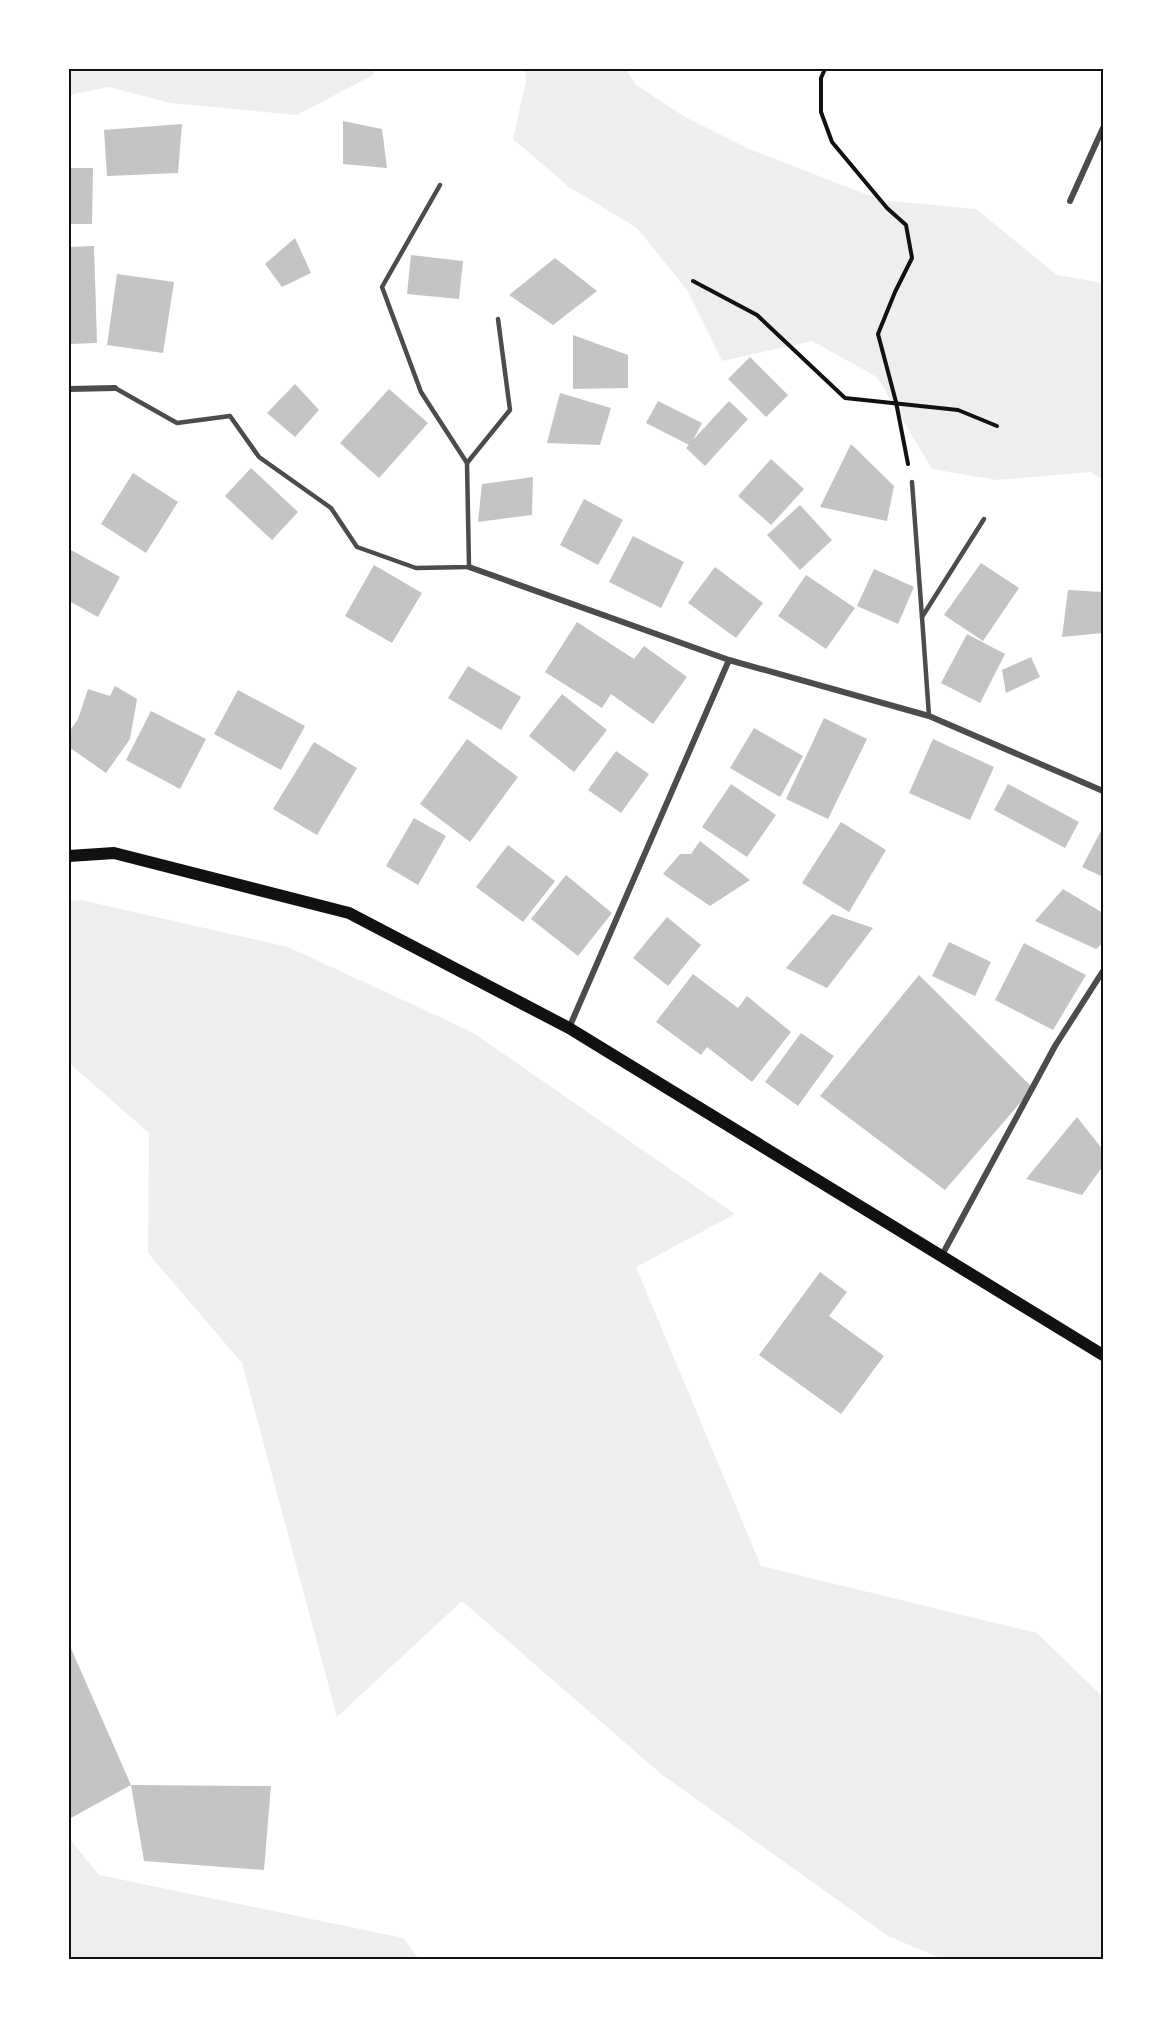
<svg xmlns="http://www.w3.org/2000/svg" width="1172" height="2029" viewBox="0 0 1172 2029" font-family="'Source Serif 4',serif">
<rect width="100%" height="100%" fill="#fff"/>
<g fill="#eee">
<polygon points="69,69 375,69 373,75 297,115 171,103 109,87 69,95"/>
<polygon points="525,69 626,69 636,85 685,117 749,149 881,200 976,209 1057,275 1103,283 1103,480 1091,472 997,480 932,469 877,377 812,341 722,361 687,290 637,228 569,187 513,139 526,81"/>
<polygon points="81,900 288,947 472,1032 735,1214 636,1267 761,1566 1037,1633 1103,1697 1103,1960 945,1960 888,1936 661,1774 462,1601 337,1717 242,1363 148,1253 149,1133 69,1063 69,901"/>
<polygon points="69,1838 99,1875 403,1938 420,1960 69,1960"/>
</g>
<g fill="#c4c4c4">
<polygon points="343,121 382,129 387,168 343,164"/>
<polygon points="182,124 178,173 107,176 104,130"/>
<polygon points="69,168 93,168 92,224 69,224"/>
<polygon points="295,238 311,273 282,287 265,264"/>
<polygon points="94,246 97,343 69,344 69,247"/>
<polygon points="411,255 463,261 459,299 407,294"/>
<polygon points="555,258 597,291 553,325 509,295"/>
<polygon points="117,274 174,282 163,353 107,345"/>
<polygon points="573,335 628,355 628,388 573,389"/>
<polygon points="750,357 788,395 766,417 728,379"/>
<polygon points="295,384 319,410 295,437 267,413"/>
<polygon points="389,389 428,423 379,478 340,443"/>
<polygon points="560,393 611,408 600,445 547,443"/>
<polygon points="658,401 702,423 693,440 729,401 748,419 705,466 686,448 689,445 646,423"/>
<polygon points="851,444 894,486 887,521 820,507"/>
<polygon points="771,459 804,489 771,525 738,496"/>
<polygon points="251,468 298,512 272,540 225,496"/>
<polygon points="133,473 178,502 146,553 101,524"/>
<polygon points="533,477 532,515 478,522 482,484"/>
<polygon points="584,499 623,520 598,565 560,545"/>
<polygon points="800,505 832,540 800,570 767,535"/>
<polygon points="633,536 684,562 661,608 609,582"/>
<polygon points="69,549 120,577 98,617 69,601"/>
<polygon points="981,563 1019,588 983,641 944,615"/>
<polygon points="374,565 422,593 392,643 345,616"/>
<polygon points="715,567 763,603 736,638 688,603"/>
<polygon points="874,569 914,587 898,624 857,606"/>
<polygon points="806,575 855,608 826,649 778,616"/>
<polygon points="1068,590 1103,592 1103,633 1062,637"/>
<polygon points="577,622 634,659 644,646 687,677 653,724 611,694 602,708 545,672"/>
<polygon points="967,634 1005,654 980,703 941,683"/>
<polygon points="1031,657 1040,677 1006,693 1002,670"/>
<polygon points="468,666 521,697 501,730 448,698"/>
<polygon points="115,686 137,699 130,739 106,773 69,747 69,732 78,719 88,689 110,696"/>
<polygon points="238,690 305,726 281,770 214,734"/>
<polygon points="562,694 607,730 574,772 529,736"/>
<polygon points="151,711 206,739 180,789 126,760"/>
<polygon points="824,718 867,739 828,819 786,799"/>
<polygon points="754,728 803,756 780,797 730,768"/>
<polygon points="467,739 518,777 470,842 420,804"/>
<polygon points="933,739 994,767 970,820 909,793"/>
<polygon points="314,742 357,768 317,835 273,809"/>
<polygon points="616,751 649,774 621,813 588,790"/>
<polygon points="731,784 776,815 747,857 702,827"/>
<polygon points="1008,784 1079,822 1065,848 994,810"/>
<polygon points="414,818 446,836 418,885 386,866"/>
<polygon points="841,822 886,850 849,912 802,883"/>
<polygon points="1103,827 1103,877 1082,867"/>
<polygon points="700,841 750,880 710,906 663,874 680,854 691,854"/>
<polygon points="508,845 555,881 523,922 476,887"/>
<polygon points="566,875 612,913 578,956 531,919"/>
<polygon points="1063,889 1103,913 1103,943 1096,949 1035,921"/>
<polygon points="832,914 873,928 827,988 786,968"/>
<polygon points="667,917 701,945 668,986 633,958"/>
<polygon points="949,942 991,962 975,996 932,976"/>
<polygon points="1024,943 1086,975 1053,1030 995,1000"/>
<polygon points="693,974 738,1008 747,996 791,1032 752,1082 707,1047 701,1055 656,1022"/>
<polygon points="919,975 1033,1088 945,1190 820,1096"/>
<polygon points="801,1033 834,1056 798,1106 765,1082"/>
<polygon points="1077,1117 1103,1150 1103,1166 1082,1195 1026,1179"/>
<polygon points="820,1272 847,1292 829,1316 884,1356 841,1414 759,1355"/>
<polygon points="69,1644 131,1785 69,1819"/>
<polygon points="131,1785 271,1786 264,1870 144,1861"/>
</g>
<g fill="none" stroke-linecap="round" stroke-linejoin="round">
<g stroke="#111" stroke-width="4">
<polyline points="825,69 821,78 821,112 832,142 887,208 906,225 912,258 895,292 878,334 896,402 908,464"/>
<polyline points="693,281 757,315 845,398 958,410 997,426"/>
</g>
<g stroke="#4c4c4c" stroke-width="4.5">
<polyline points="115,388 177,423 230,416 259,457 331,508 357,547 416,568 469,567 467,463 421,392 382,287 440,185"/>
<polyline points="467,463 510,410 498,319"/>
<polyline points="912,482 922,617"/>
<polyline points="929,716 922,617 984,519"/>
</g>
<g stroke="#4c4c4c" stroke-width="6">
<polyline points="1070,201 1103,128"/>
<polyline points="69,389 115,388"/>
<polyline points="469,567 729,660 929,716 1103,791"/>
<polyline points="569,1028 729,660"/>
<polyline points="941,1257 1055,1046 1103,971"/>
</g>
<polyline stroke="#111" stroke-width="12" points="69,856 114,853 349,913 569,1028 1103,1355"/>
</g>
<rect width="1172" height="2029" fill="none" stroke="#ffffff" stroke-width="141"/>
<rect x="70" y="70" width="1032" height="1888" fill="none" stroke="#111" stroke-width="2"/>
</svg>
